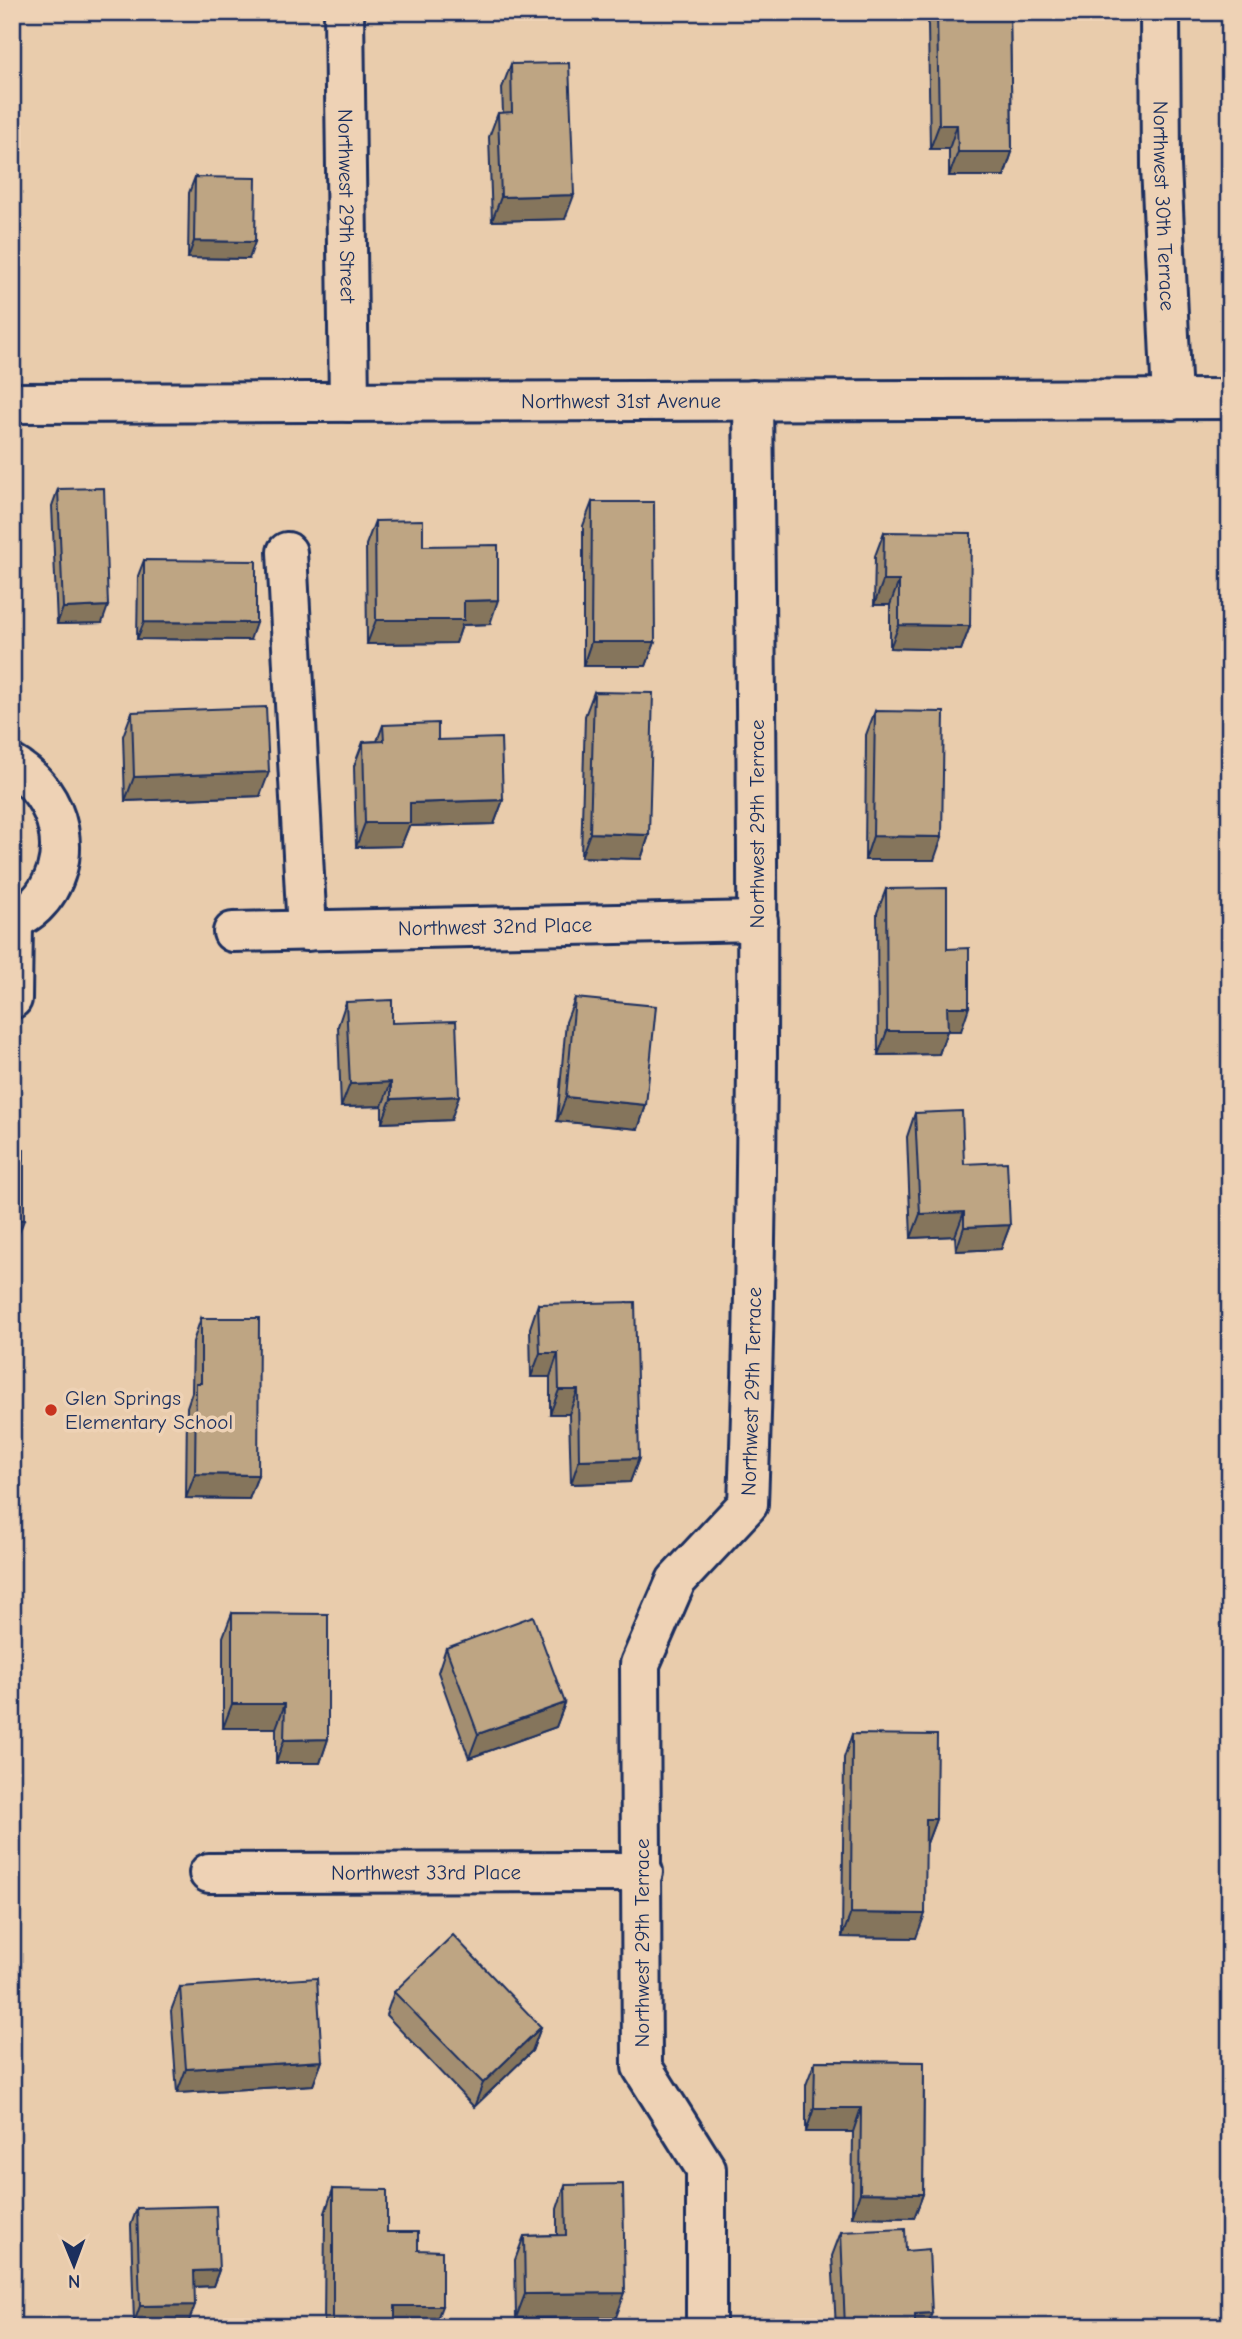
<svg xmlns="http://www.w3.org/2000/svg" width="1242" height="2339" viewBox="0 0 1242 2339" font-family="'Comic Neue',sans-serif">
<rect width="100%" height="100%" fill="#e9ccac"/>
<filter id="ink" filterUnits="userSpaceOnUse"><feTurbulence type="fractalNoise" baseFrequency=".0143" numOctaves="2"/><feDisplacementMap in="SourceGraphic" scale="14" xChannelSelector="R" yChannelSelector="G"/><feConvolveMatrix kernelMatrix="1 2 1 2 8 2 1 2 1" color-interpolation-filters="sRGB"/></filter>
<g filter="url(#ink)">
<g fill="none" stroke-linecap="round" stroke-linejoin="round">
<g stroke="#1b2f5e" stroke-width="44">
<g id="minor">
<path id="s1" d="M344,12L349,402"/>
<path id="s2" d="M1160,12L1161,166L1172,400"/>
<path id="s3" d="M12,403L1230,399"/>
<polyline points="287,552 307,931"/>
<path d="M12,765C61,793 79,863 35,906C29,912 20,917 12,921"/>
<path id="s4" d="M233,932L758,921"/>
<polyline points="12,999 13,921"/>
<path id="s5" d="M209,1873L643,1872"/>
<path id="s6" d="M706,2327V2169L642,2067L640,1664L676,1581L748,1504C762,1136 757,768 753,400"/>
</g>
</g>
<use href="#minor" stroke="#eed2b5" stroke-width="38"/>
</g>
<g fill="#a38e71" stroke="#1b2f5e" stroke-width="2">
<polygon points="933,12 1010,12 1012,152 1004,176 949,176 949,149 930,149 928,24"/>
<polygon points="511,64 565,219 492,221 489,137 498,113 503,113 502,88"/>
<polygon points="195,177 249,259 188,258 189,193"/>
<polygon points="58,489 102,623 57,624 52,506"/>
<polygon points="592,502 655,642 646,666 583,666 583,526"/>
<polygon points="375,521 423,546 490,624 462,625 456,643 367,644 366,545"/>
<polygon points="884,532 970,626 961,650 890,648 890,605 874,605 875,556"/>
<polygon points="144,560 250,640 137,639 138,576"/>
<polygon points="594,692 649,835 641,859 581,857 585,716"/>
<polygon points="875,711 934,860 865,860 866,735"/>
<polygon points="132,712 260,796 125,801 123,736"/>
<polygon points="383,725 438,740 503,800 494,824 409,826 401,846 356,847 354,766 363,742 377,741"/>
<polygon points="886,889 947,949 961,1031 947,1031 939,1054 878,1055 877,913"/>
<polygon points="575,998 646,1105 638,1129 557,1121 566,1022"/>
<polygon points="346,1002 392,1023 451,1120 382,1123 382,1106 341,1107 338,1026"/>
<polygon points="915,1113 964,1164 1010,1225 1001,1249 956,1251 955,1236 911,1238 907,1137"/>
<polygon points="538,1304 639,1458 630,1482 571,1484 569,1414 550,1414 550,1377 531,1377 530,1328"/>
<polygon points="201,1318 258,1475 249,1499 186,1498 187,1407 192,1392 193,1342"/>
<polygon points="232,1613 328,1739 320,1763 276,1763 276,1728 223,1728 223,1637"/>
<polygon points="446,1648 565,1703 556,1727 469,1758 438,1672"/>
<polygon points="852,1734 936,1819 927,1843 926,1843 916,1938 842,1937 844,1758"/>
<polygon points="180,1987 322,2061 313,2085 177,2093 171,2011"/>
<polygon points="394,1992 541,2027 532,2051 474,2107 386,2015"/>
<polygon points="815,2061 924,2062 923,2194 914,2218 852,2217 853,2132 806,2132 806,2085"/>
<polygon points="565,2185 616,2317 516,2318 515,2260 524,2236 557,2235 557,2209"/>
<polygon points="333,2189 387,2232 418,2250 434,2327 324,2327 325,2213"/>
<polygon points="137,2208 219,2270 213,2286 194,2287 189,2321 134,2323 131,2225"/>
<polygon points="841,2232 906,2251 927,2327 836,2327 832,2256"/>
</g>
<g fill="#85745c" stroke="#1b2f5e" stroke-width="2">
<polygon points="939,125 957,125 949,149 930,149"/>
<polygon points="958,152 1012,152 1004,176 949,176"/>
<polygon points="574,195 565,219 492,221 501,197"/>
<polygon points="194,241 255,242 249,259 188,258"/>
<polygon points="883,581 899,581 890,605 874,605"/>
<polygon points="498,600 490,624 462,625 456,643 367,644 376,620 464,601"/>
<polygon points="108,606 102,623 57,624 63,608"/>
<polygon points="144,622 256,623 250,640 137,639"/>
<polygon points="899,625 970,626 961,650 890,648"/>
<polygon points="591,642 655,642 646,666 583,666"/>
<polygon points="269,772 260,796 125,801 134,777"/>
<polygon points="503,800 494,824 409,826 401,846 356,847 365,823 410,803"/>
<polygon points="590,833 649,835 641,859 581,857"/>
<polygon points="873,836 942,837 934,860 865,860"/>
<polygon points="947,1007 969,1007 961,1031 947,1031 939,1054 878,1055 887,1031"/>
<polygon points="391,1082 382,1106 341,1107 350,1084"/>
<polygon points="459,1096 451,1120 382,1123 391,1099"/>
<polygon points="566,1097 646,1105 638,1129 557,1121"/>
<polygon points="964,1212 955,1236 911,1238 920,1214"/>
<polygon points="12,1219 24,1220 18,1236 12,1236"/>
<polygon points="1010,1225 1001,1249 956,1251 964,1227"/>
<polygon points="12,1315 16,1315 12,1326"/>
<polygon points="540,1353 558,1353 550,1377 531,1377"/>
<polygon points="559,1390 578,1390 569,1414 550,1414"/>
<polygon points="639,1458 630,1482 571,1484 579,1460"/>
<polygon points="195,1474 258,1475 249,1499 186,1498"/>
<polygon points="565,1703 556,1727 469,1758 478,1734"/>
<polygon points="232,1704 285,1704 276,1728 223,1728"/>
<polygon points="328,1739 320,1763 276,1763 284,1740"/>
<polygon points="926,1819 936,1819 927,1843 917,1843"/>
<polygon points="851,1913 925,1914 916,1938 842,1937"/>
<polygon points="541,2027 532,2051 474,2107 483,2083"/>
<polygon points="322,2061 313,2085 177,2093 186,2069"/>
<polygon points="814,2108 861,2108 853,2132 806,2132"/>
<polygon points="860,2193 923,2194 914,2218 852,2217"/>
<polygon points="219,2270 213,2286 188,2287 194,2271"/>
<polygon points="625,2293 616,2317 516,2318 525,2294"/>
<polygon points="195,2305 189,2321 134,2323 140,2306"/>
<polygon points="395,2306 442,2306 434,2327 332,2327 333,2325"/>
<polygon points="932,2313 927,2327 910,2327 915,2314"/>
</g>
<g fill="#bea583" stroke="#1b2f5e" stroke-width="2">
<polygon points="937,12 1010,12 1012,152 958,152 957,125 939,125"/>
<polygon points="569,63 574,195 501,197 498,113 512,112 511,64"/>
<polygon points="195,177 256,178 255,242 194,241"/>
<polygon points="104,488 108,606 63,608 58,489"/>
<polygon points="592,502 654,502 655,642 591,642"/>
<polygon points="423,520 423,546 498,545 498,600 464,601 464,620 376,620 375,521"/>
<polygon points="884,532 971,533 970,626 899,625 899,581 883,581"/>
<polygon points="144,560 256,561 256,623 144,622"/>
<polygon points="594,692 653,693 649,835 590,833"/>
<polygon points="266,707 269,772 134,777 132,712"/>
<polygon points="875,711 944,712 942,837 873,836"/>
<polygon points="438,723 438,740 501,738 503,800 410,803 410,823 365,823 363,742 384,741 383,725"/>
<polygon points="947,888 947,949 969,948 969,1007 947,1007 948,1031 887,1031 886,889"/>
<polygon points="575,998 656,1006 646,1105 566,1097"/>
<polygon points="392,1000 392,1023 456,1021 459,1096 391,1099 391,1082 350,1084 346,1002"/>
<polygon points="962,1111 964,1164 1007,1162 1010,1225 964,1227 964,1212 920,1214 915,1113"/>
<polygon points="12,1150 24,1150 24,1220 12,1219"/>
<rect x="12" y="1256" width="4" height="59"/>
<polygon points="635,1302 639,1458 579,1460 578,1390 559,1390 558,1353 540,1353 538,1304"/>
<polygon points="201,1318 259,1318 258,1475 195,1474 196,1383 201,1383"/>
<polygon points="232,1613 328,1614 328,1739 284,1740 285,1704 232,1704"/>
<polygon points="533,1616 565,1703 478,1734 446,1648"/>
<polygon points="852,1734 937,1735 936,1819 926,1819 925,1914 851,1913"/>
<polygon points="453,1935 541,2027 483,2083 394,1992"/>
<polygon points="317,1978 322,2061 186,2069 180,1987"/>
<polygon points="815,2061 924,2062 923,2194 860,2193 861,2108 814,2108"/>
<polygon points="623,2184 625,2293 525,2294 524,2236 566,2235 565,2185"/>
<polygon points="333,2189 387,2190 387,2232 418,2232 418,2250 442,2251 442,2306 395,2306 395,2325 333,2325"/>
<polygon points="216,2206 219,2270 194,2271 195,2305 140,2306 137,2208"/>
<polygon points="905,2229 906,2251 929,2249 932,2313 915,2314 915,2327 845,2327 841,2232"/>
</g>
</g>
<circle fill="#c8321e" stroke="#eed2b5" stroke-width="2.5" cx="51" cy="1410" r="7"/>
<g text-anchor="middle" stroke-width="7" stroke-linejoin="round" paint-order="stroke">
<g font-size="21" fill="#1b2f5e" stroke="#eed2b5">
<text dy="7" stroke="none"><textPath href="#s2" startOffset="194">Northwest 30th Terrace</textPath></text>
<text dy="7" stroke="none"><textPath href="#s1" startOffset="194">Northwest 29th Street</textPath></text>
<text dy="7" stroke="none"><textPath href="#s3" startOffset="609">Northwest 31st Avenue</textPath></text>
<text transform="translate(757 824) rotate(-90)" y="7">Northwest 29th Terrace</text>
<text dy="7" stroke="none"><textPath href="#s4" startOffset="262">Northwest 32nd Place</textPath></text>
<text dy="7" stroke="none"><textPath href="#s6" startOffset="990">Northwest 29th Terrace</textPath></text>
<text dy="7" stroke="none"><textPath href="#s5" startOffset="217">Northwest 33rd Place</textPath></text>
<text transform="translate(642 1943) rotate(-90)" y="7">Northwest 29th Terrace</text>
</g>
<g font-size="21" fill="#1b2f5e" stroke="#eed2b5" text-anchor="start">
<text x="65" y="1405">Glen Springs<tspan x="65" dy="24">Elementary School</tspan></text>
</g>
</g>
<rect width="1242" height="2339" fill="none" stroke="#eed2b5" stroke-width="42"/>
<rect x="21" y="21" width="1200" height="2297" fill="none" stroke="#1b2f5e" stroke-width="2.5" filter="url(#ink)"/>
<g transform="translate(74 2265) rotate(179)" stroke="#eed2b5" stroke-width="5" paint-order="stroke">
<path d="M0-5L12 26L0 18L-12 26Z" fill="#1b2f5e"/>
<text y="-10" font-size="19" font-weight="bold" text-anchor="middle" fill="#1b2f5e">N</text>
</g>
</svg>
